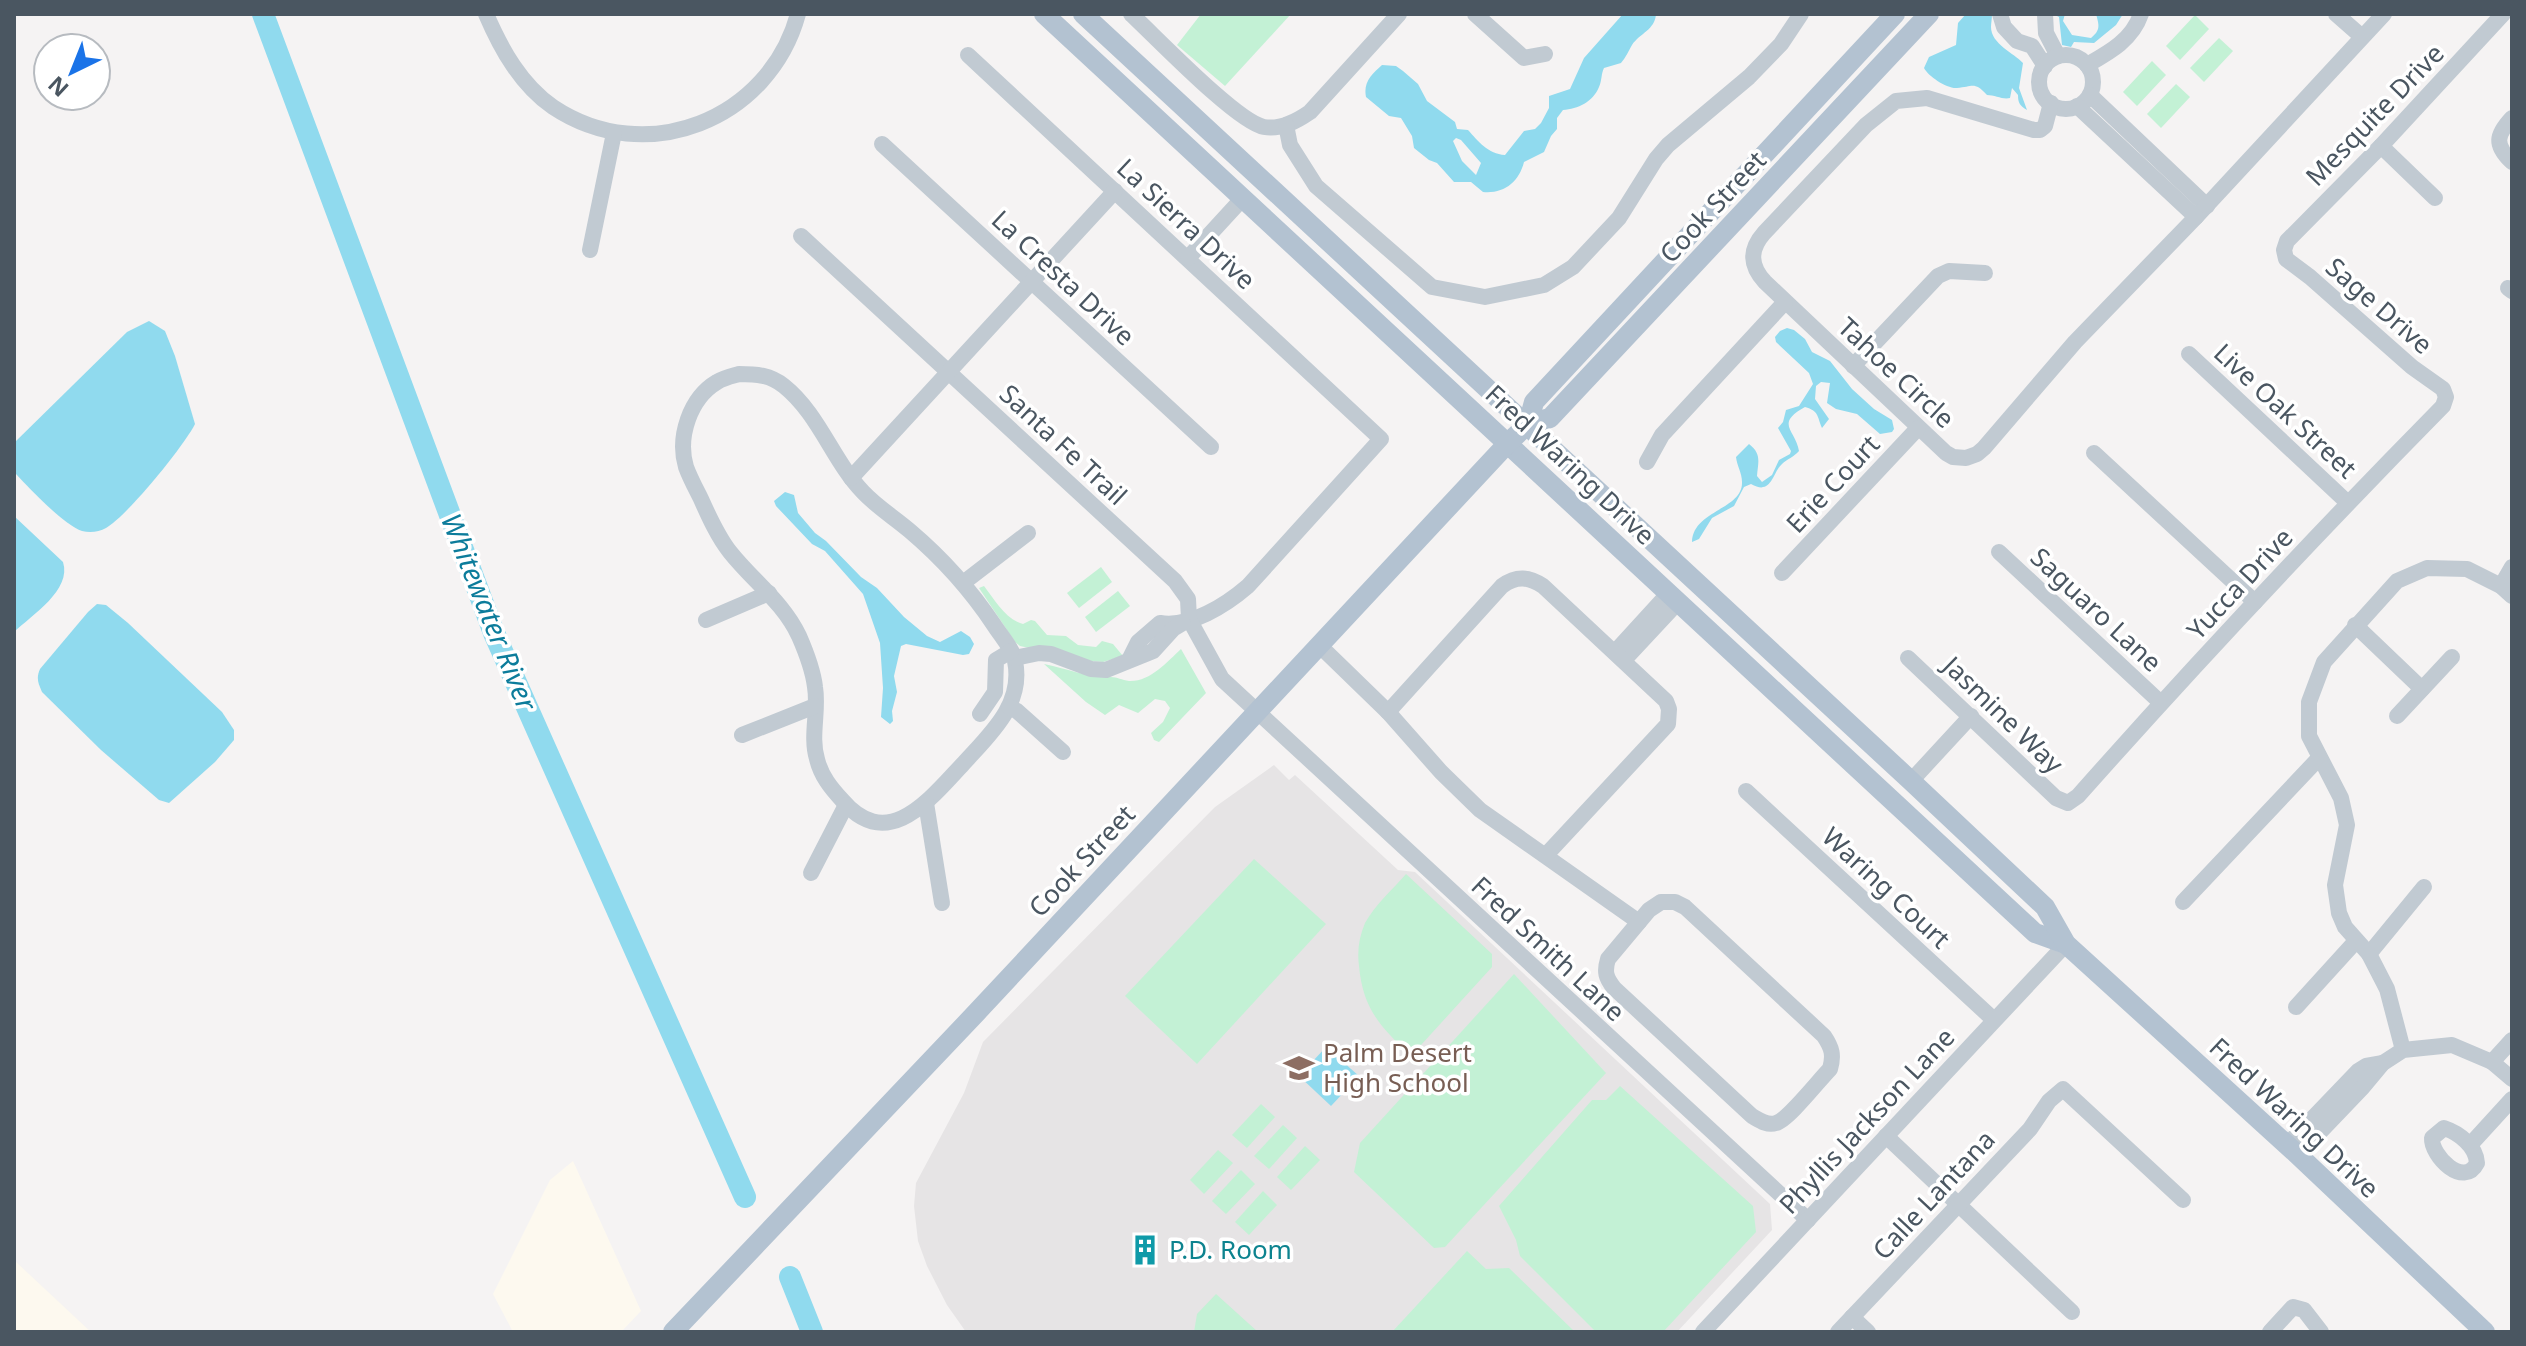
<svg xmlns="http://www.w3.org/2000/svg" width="2526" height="1346" viewBox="0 0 2526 1346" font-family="'Noto Sans',sans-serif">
<rect width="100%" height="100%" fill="#f5f3f3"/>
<g fill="#fdf9ef">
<polygon points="573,1161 641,1311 621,1332 513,1332 493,1294 550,1180"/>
<polygon points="14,1260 91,1332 14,1332"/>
</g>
<polygon fill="#e6e4e5" points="1274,765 1289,780 1295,775 1398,870 1415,872 1770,1204 1772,1230 1677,1332 966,1332 947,1305 927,1266 918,1241 914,1206 916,1183 964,1093 983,1042 1215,807"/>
<g fill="#c3f1d5">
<polygon points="1201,14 1291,14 1225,86 1177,45"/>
<polygon points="2195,15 2209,29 2180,60 2166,46"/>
<polygon points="2219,38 2233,51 2204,82 2190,68"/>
<polygon points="2152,61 2166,75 2137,106 2123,92"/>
<polygon points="2176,84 2190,97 2161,128 2147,114"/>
<polygon points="1101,567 1112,582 1079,608 1067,593"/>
<path d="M984,586C995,600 1005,619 1023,624L1031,620L1035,621L1047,635L1066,636L1078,645L1096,647L1102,641L1113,644L1123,656L1103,662L1091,661L1020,646L1015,642L979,588Z"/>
<polygon points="1118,591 1130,606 1096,632 1085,617"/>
<path d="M1181,649L1206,693L1159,742L1154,740L1151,733L1163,722L1170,708L1165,701L1155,699L1138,713L1119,705L1105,715L1086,702L1044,664C1069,669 1085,677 1111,677C1117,677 1122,680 1129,681C1150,682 1167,662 1181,649Z"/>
<polygon points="1254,859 1326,924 1197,1064 1125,996"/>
<path d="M1406,874L1492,954V967L1411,1056C1381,1027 1363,1010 1359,966C1357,951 1359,937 1365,923C1375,905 1392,890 1406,874Z"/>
<polygon points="1514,974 1606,1073 1445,1247 1434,1248 1354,1172 1360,1143"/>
<polygon points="1620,1086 1753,1206 1756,1232 1663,1332 1596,1332 1520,1256 1516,1240 1499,1206 1592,1100 1606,1100"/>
<polygon points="1261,1104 1275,1117 1247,1148 1232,1135"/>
<polygon points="1283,1125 1297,1138 1269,1169 1254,1156"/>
<polygon points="1305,1146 1320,1160 1291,1190 1277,1177"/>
<polygon points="1218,1150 1233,1163 1204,1194 1190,1180"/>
<polygon points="1241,1170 1255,1184 1226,1214 1212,1201"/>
<polygon points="1263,1191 1277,1205 1249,1235 1235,1222"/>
<polygon points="1467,1251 1486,1269 1509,1268 1575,1332 1392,1332"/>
<polygon points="1216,1294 1258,1332 1194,1332 1197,1314"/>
</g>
<g fill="#90daee" fill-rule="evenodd">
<path d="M1623,14H1656C1655,30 1640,33 1632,45C1628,52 1626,57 1621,63L1604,68C1601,74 1602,80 1599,87C1593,102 1578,109 1563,110L1557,118V129L1551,136L1544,152L1524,162C1519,182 1504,194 1483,192L1471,182H1454L1437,163L1429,160L1414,148L1412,136L1401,118L1389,116L1366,97C1363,82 1372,74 1382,65L1396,66L1403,71L1418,84L1427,101L1455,122L1457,129L1468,130C1478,141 1488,154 1505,155L1524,131L1535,129L1541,123L1549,108V96L1570,89L1584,58ZM1456,138L1461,140L1481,163L1476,175L1462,161L1453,141Z"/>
<path d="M1966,14H1992C1992,19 1991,23 1991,27C1991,44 2014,53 2023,63L2019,88L2027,110C2020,106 2018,103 2018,95L2012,88L2010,98C2003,100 1995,95 1987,95C1974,81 1973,87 1957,88C1947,89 1928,76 1924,68L1929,57L1956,45L1958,23Z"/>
<path d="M2053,14H2065L2063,21L2072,35L2091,38C2101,30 2099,25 2096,14H2123L2116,25L2094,43L2074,42L2071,47L2062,45L2059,17Z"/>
<path d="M149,321L165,331L175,356L195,424C184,446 127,516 106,528C99,532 90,533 82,531C64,525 30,489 16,474L14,443L127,332Z"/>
<path d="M1787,328L1794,330L1805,339L1812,352L1830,361L1852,389L1874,409L1892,420L1894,429L1892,432L1880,434L1857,414L1836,409L1827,403L1830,383L1821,382L1816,386L1815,399L1829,419L1822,428C1817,416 1819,411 1805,407C1774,424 1796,430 1799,451C1794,457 1787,459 1782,464C1772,473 1772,496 1751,484L1744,487L1734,506L1712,518L1699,539L1692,542C1693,510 1743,510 1742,482C1742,473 1737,466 1736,457L1749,444C1762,454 1758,462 1757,476L1762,482L1772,475L1779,460L1790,454L1791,451L1778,428L1783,422L1786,410L1799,406L1813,384L1809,373L1776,342L1775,337L1780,331Z"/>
<polygon points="785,492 794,495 798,513 815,533 826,541 861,577 877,588 904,617 927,636 940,642 961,631 970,637 974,644 969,654 963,655 906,644 901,646 894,676 897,692 892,711 893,721 890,724 881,717 883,688 880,643 863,594 825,551 812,544 776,506 774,501"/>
<path d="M14,516L63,562C72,590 32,615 14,632Z"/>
<path d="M97,604L106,605L128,623L222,712L234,730V740L215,762L169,803L159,800L101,750L42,692C38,683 36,678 40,669L88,612Z"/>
<polygon points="1326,1047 1359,1076 1331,1106 1299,1076"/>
</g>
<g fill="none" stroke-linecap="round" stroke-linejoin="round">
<g stroke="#90daee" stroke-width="22">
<polyline points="263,14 494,633 745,1197"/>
<polyline points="790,1277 812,1332"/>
</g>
<g stroke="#c1cad2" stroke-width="16">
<path d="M486,14C501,49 521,85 553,107C646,169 769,120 798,14"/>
<path d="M1131,14C1156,37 1237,122 1264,127C1281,130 1297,121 1310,112L1399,14"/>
<polyline points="1475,14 1524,58 1545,54"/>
<polyline points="2000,14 2004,27 2017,41 2032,46 2045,66"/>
<polyline points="2045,14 2046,33 2058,56"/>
<polyline points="2336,14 2361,36"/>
<path d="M968,55L1381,439L1248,586C1226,605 1190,628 1160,623L1138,642L1129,660"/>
<circle cx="2066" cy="82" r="27"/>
<path d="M2087,65C2110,52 2132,40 2141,14"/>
<polyline points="2090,95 2207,206"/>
<path d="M2051,103L2045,126L2040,130H2034L1927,98L1896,101L1866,125L1764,233C1749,250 1750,266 1765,282L1946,453L1953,457L1966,458L1977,454L1984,448L2075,342L2196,217L2384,14"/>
<polyline points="2077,106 2196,217"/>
<path d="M2512,118C2496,135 2494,145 2512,162"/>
<polyline points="1286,125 1290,145 1316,186 1432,287 1485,297 1544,285 1573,267 1619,218 1656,159 1668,145 1749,77 1781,44 1801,14"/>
<polyline points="882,144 1211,447"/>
<polyline points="2381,146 2435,198"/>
<polyline points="801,236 1175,581 1188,599 1189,619 1222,679 1808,1220"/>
<polyline points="590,250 614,133"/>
<polyline points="1188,258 1243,198"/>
<polyline points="2508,288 2512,291"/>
<polyline points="2189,354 2348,503"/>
<polyline points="1853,366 1938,276 1949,271 1985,273"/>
<path d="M739,374C757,374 770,375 784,386C819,414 833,461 863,492C877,507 895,518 910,531C943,559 970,589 994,625C1001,636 1013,649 1015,661C1024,705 989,735 963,764C930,799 888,854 842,800C831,788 821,776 817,759C810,736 819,711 815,687C813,670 806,652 799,636C783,602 753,581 730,552C718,537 709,517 701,499C696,489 690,478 686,467C677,437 690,398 717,382C723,378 732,376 739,374Z"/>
<polyline points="2094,453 2255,602"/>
<polyline points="1647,462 1662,435 1785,302"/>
<polyline points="851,478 1115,191"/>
<polyline points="1999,552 2161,703"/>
<polyline points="1782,573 1918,428"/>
<polyline points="963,583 1028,533"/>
<polyline points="2501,586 2512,567"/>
<polyline points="706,620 769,593"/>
<polyline points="2355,625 2422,689"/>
<polyline points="1320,646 1388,712 1441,772 1480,810 1639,922"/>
<polyline points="1616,651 1669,593"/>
<polyline points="1015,658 1039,653 1051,654 1091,669 1106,670 1153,651 1173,629 1183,623"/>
<path d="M1908,658L2056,798L2068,803L2078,796C2196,663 2318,533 2443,406L2446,397L2443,389L2412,367L2310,277L2286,259L2284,250L2287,241L2381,146L2503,14"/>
<polyline points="1624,660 1679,601"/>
<polyline points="1009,707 1017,711 1063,752"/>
<path d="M1388,712L1502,586C1517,575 1529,577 1543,586L1666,701L1669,709L1668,724L1546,855"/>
<polyline points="980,714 995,692 996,660 1011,651"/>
<polyline points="2397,716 2452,657"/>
<polyline points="742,735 815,706"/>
<polyline points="1911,781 1971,716"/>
<polyline points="1746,791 1994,1020"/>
<polyline points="926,803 942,903"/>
<polyline points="811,873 846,805"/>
<path d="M1661,902H1675L1685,907L1824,1036C1832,1048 1834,1055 1830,1069C1819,1080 1788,1120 1776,1123C1767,1126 1759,1120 1752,1116L1614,988C1606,978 1604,972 1608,959L1649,910Z"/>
<polyline points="2183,902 2319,758"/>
<polyline points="2369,954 2424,887"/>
<polyline points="2296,1007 2356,941"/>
<polyline points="2403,1050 2387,989 2369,954 2345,927 2339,913 2335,885 2347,825 2341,798 2309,736 2309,702 2324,662 2397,581 2427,568 2467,569 2501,586 2512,596"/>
<polyline points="2492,1062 2512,1040"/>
<path d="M2444,1128C2459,1133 2476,1146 2477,1163C2464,1189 2431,1156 2432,1138Z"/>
<polyline points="1886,1136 2072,1312"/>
<polyline points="2287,1145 2358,1071 2366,1066 2383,1063"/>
<polyline points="2470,1145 2512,1099"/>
<polyline points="2298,1155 2363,1087 2383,1063 2403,1050 2452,1045 2492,1062 2512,1079"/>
<polyline points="1852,1317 1868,1332"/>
<polyline points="1703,1332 2066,944"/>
<polyline points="1838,1332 2030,1129 2049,1101 2063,1089 2183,1200"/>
<polyline points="2270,1332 2293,1307 2304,1310 2321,1332"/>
</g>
<g stroke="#b3c2d1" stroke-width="20">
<polyline points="1044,14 2035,933 2066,944"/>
<polyline points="1083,14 1911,781 2045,907 2066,944 2298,1155 2485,1332"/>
<polyline points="1528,424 1534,402 1895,14"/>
<polyline points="673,1332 977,1012 1508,443 1528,424 1550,418 1929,14"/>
</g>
</g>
<defs>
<g id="school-bare" transform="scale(2.4)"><path d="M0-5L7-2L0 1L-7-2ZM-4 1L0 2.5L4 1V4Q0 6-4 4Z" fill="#8d6e63" stroke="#fff" stroke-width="2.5" paint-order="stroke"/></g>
<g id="building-bare" transform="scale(2.4)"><path d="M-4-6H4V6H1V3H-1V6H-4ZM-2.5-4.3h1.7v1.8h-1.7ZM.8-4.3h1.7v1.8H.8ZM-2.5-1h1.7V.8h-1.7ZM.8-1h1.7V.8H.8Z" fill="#0f9aa8" stroke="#fff" stroke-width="2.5" paint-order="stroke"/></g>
</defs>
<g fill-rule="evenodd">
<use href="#school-bare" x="1299" y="1068"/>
<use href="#building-bare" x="1145" y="1250"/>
</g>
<g text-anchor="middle" stroke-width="7" stroke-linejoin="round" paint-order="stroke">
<g font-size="26" fill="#4a5661" stroke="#fff">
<text transform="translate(2375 115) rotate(-46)" y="9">Mesquite Drive</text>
<text transform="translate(1713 207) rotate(-47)" y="9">Cook Street</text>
<text transform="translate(1186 224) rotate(43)" y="9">La Sierra Drive</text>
<text transform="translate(1063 278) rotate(43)" y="9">La Cresta Drive</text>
<text transform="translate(2379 306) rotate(41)" y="9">Sage Drive</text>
<text transform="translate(1896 373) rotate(43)" y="9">Tahoe Circle</text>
<text transform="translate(2285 411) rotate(43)" y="9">Live Oak Street</text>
<text transform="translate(1063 445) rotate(43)" y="9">Santa Fe Trail</text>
<text transform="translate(1570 465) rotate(43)" y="9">Fred Waring Drive</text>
<text transform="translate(1833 484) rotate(-47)" y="9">Erie Court</text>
<text transform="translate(2240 584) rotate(-47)" y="9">Yucca Drive</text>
<text transform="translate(2096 610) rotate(43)" y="9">Saguaro Lane</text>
<text transform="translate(2003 715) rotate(44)" y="9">Jasmine Way</text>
<text transform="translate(1082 861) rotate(-47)" y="9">Cook Street</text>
<text transform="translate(1886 888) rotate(43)" y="9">Waring Court</text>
<text transform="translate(1548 949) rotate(43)" y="9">Fred Smith Lane</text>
<text transform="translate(2294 1118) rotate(43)" y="9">Fred Waring Drive</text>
<text transform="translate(1867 1121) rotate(-47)" y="9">Phyllis Jackson Lane</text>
<text transform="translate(1934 1195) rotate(-47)" y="9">Calle Lantana</text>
</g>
<g font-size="26" fill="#785e54" stroke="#fff" text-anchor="start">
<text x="1323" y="1062">Palm Desert<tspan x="1323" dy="30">High School</tspan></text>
</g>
<g font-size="26" fill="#0d838f" stroke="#fff" text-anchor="start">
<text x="1169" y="1259">P.D. Room</text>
</g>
<g font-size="28" font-style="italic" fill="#0c7c9b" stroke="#fff">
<text transform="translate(489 612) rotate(68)" y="10">Whitewater River</text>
</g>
</g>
<rect width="2526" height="1346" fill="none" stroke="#4a5661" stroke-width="32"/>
<g transform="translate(72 72) rotate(223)"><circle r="38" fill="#ffffff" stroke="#b7bbc0" stroke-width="2"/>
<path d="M0-6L14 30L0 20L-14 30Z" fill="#1a73e8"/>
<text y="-12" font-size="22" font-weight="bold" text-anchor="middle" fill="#4a5661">N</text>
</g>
</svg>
